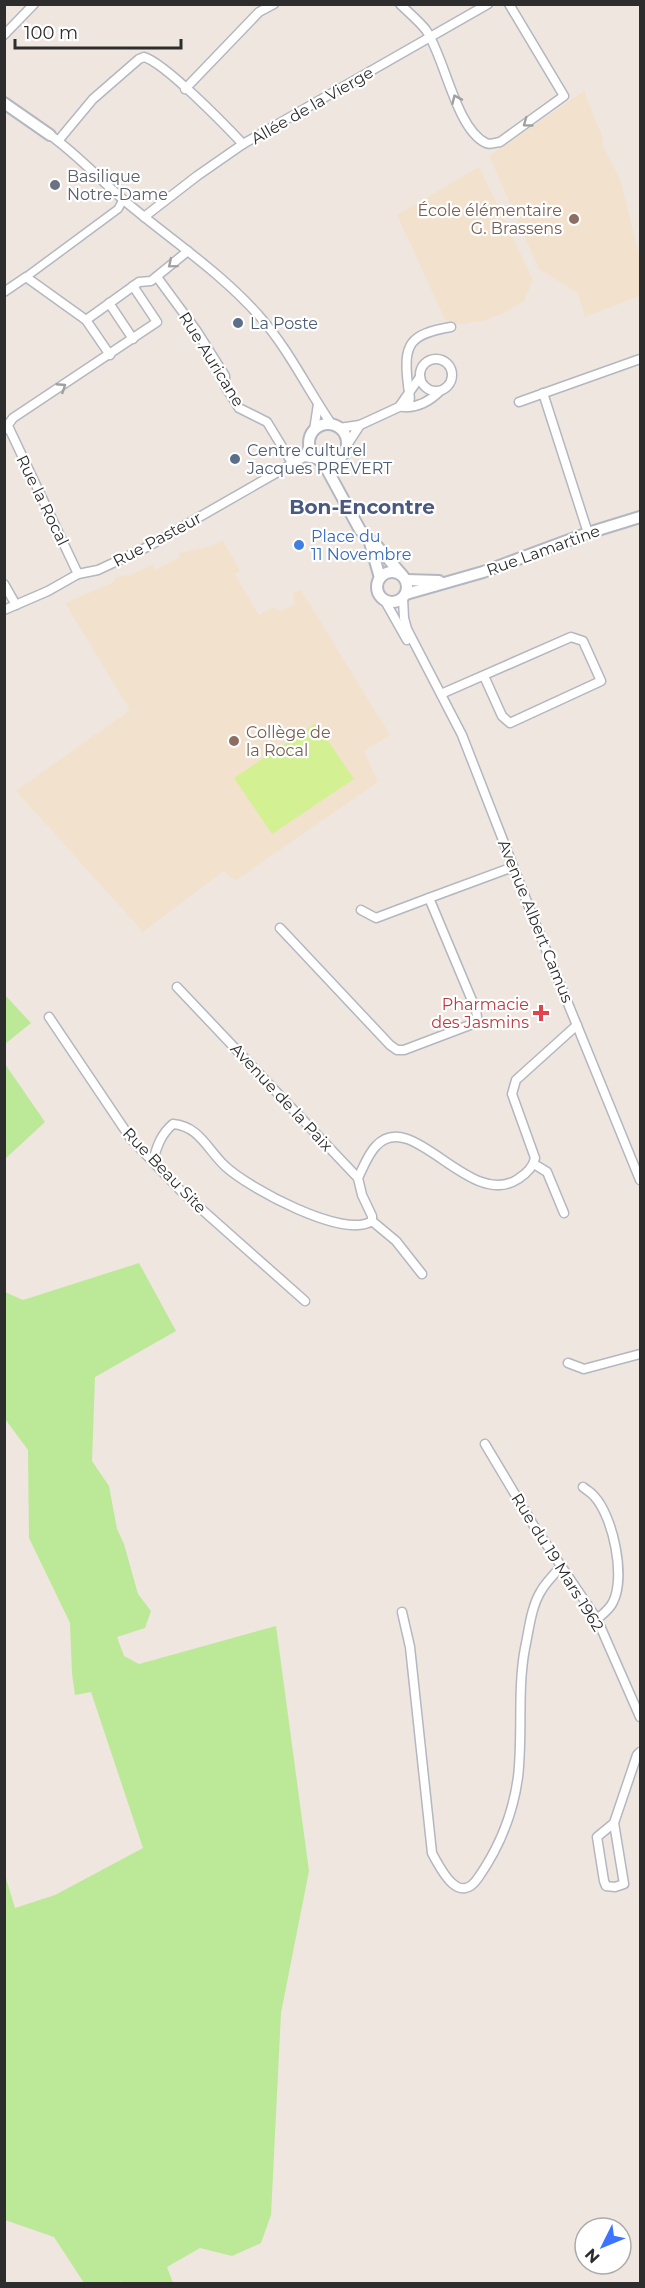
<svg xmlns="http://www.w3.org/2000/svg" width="645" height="2288" viewBox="0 0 645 2288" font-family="Montserrat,sans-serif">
<rect width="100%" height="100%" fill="#efe6df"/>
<g fill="#f2e2cd">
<polygon points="584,91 604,141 601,142 620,179 640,258 640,296 585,317 578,293 539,269 489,156"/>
<polygon points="479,167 533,280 524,301 506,312 486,320 465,324 447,324 397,215"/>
<polygon points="223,540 240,571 235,574 259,615 273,607 281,611 295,604 293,593 301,590 390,735 364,751 378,782 235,881 224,871 143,932 16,791 130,710 65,603 112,583 116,577 129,575 152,565 156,570 180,557 179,553 212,546"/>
</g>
<g fill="#bce998">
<polygon points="4,994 31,1023 5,1044 4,1044"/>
<polygon points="5,1064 45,1122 5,1159 4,1159"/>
<polygon points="139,1263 176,1331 95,1377 92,1461 109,1486 117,1529 124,1544 138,1594 151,1611 145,1628 117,1637 124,1656 139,1664 276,1626 309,1871 281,2013 271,2215 261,2243 232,2256 200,2248 167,2267 173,2283 121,2283 121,2281 118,2283 84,2283 54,2237 5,2220 5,1875 15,1908 55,1895 143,1848 91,1692 75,1695 72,1674 70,1623 29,1538 28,1450 5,1419 5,1292 23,1300"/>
</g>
<polygon fill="#d3f193" points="316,723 354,779 272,834 234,778"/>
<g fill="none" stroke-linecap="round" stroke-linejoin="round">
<g stroke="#b3b7c1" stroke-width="10">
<polyline id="pedestrian" points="26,277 118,209 123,200"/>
</g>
<g stroke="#b3b7c1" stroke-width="11">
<g id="minor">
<path d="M400,4C409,13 419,21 426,30C445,58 456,129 486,143C490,145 495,143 500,142L564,96L509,4"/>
<polyline points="4,35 34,4"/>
<polyline points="185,89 259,12 274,4"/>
<path d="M50,135C79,156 99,179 126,202C171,240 222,273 261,318C289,350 308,390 332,425"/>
<path d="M58,141L93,99L139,59L144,57C165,63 226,126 243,144"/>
<polyline points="144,217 197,176 243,144 488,4"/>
<polyline points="157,277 196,330 225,376 225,386 239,408 267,422 292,463"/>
<polyline points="4,292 26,277 86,320 139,282 151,281 188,251"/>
<polyline points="109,303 133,339"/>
<polyline points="86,320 110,355"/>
<circle cx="436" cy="375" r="16"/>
<polyline points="543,393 588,533"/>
<polyline points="519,402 640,359"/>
<path d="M403,407C418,408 429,402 440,391"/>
<path d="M407,407C412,398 409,395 408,385C403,344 409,334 451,327"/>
<polyline points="8,426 78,574"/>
<polyline points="339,428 360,425 399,407 420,377"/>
<polyline points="4,430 13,418 157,322 133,286"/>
<polyline points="314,430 318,404"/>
<polyline points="347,445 360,425"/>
<polyline points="304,457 317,459"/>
<polyline points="4,584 16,605"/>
<polyline points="403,598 404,618 407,629 462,735 536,925 640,1180"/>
<polyline points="385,601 407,640"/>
<polyline points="4,610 48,591 78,574 98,570 147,547 304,457 309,445"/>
<polyline points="441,694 571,637 583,641 601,681 510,723 502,716 484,676"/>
<polyline points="361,910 376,918 429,898"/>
<polyline points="280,928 390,1045 397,1050 404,1050 470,1025 477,1017 476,1010 429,898 513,867"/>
<polyline points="49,1017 131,1139 181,1191 305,1301"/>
<path d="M153,1161C157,1146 161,1134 173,1124C199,1126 207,1149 225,1166C247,1187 344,1240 372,1221V1216L362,1195L358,1178L177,987"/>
<polyline points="534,1164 547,1172 564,1213"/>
<path d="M358,1178C363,1168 368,1154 376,1146C412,1106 470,1211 518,1179C526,1174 533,1168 535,1158L512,1094L516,1080L577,1025"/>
<polyline points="372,1221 396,1241 422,1274"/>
<polyline points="568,1363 584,1369 640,1354"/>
<polyline points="485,1444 534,1526 597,1619 640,1717"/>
<path d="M583,1487C586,1490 591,1492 594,1496C613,1516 626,1577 613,1602C610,1609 603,1614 597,1619"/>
<path d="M402,1612L410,1647L432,1853C441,1870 459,1906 478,1878C499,1848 513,1814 518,1777C523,1734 517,1691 525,1648C529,1630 531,1607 541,1591C546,1582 555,1574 561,1566"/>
<polyline points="614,1823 597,1837 604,1881 606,1886 615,1887 624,1884 614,1823 637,1755 640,1752"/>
</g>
</g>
<g stroke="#b3b7c1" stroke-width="14">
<g id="tertiary">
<polyline points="4,103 50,135"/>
<circle cx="328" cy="443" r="19"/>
<polyline points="323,462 360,530 377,546 403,576"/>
<polyline points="369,539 380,578"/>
<circle cx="392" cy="587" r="15"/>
<polyline points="406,580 439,581"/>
<polyline points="406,594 483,572 588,533 640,517"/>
</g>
</g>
<use href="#pedestrian" stroke="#fff" stroke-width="7"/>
<use href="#minor" stroke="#fff" stroke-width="8"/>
<use href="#tertiary" stroke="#fff" stroke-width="10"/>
</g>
<defs><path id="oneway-chevron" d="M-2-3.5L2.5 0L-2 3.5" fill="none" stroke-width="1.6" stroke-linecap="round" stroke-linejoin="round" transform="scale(1.5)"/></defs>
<g stroke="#a0a0a0">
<use href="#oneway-chevron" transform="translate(456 99) rotate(-114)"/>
<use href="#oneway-chevron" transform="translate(527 123) rotate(144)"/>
<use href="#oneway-chevron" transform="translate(172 264) rotate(140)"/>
<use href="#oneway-chevron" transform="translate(62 387) rotate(-33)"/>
</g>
<circle fill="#6b7280" stroke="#fff" stroke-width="2" cx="55" cy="185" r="6"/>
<g fill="#8d6e63" stroke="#fff" stroke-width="2">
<circle cx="574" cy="219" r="6"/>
<circle cx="234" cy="741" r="6"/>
</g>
<g fill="#5c6f8a" stroke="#fff" stroke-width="2">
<circle cx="238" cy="323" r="6"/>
<circle cx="235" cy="459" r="6"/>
</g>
<circle fill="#3f7fe0" stroke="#fff" stroke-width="2" cx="299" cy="545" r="6"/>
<path fill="#e0444e" stroke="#fff" stroke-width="2" d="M538 1004h6v6h6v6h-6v6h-6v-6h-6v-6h6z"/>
<g text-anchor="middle" stroke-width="4.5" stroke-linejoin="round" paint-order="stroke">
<g font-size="16" fill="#2d2d2d" stroke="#fff">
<text transform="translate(312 105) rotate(-30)" y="6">Allée de la Vierge</text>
<text transform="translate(212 359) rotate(58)" y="6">Rue Auricane</text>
<text transform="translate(43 500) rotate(64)" y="6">Rue la Rocal</text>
<text transform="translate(157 539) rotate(-28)" y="6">Rue Pasteur</text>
<text transform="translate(543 550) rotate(-20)" y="6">Rue Lamartine</text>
<text transform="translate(536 921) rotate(68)" y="6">Avenue Albert Camus</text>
<text transform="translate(282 1097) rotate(47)" y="6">Avenue de la Paix</text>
<text transform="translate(165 1170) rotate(46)" y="6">Rue Beau Site</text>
<text transform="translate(558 1562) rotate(58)" y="6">Rue du 19 Mars 1962</text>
</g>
<g font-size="16" fill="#5b616d" stroke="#fff" text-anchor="start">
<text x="67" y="182">Basilique<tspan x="67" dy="18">Notre-Dame</tspan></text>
</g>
<g font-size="16" fill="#785e54" stroke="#fff" text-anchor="end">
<text x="562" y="216">École élémentaire<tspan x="562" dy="18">G. Brassens</tspan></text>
<text x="246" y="738" text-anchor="start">Collège de<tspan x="246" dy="18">la Rocal</tspan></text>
</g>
<g font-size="16" fill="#4e5e75" stroke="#fff" text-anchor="start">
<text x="250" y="329">La Poste</text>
<text x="247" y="456">Centre culturel<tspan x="247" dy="18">Jacques PREVERT</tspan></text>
</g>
<g font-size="16" fill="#366cbe" stroke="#fff" text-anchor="start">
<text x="311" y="542">Place du<tspan x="311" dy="18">11 Novembre</tspan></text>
</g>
<g font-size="16" fill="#be3a42" stroke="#fff" text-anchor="end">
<text x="529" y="1010">Pharmacie<tspan x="529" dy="18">des Jasmins</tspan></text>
</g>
<g font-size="20" font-weight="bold" fill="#495982" stroke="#fff">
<text x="362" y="514">Bon-Encontre</text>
</g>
</g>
<rect width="645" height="2288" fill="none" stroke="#2d2d2d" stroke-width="12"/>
<g transform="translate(603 2246) rotate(227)"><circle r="28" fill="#ffffff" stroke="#ababab" stroke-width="1.5"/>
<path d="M0-4.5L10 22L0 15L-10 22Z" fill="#3c74ff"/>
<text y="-9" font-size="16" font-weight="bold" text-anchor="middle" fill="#2d2d2d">N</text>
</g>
<path d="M15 39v9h166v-9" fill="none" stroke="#2d2d2d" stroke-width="3"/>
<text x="24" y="39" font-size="18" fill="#2d2d2d" stroke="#ffffff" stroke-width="4.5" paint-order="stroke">100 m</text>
</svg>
